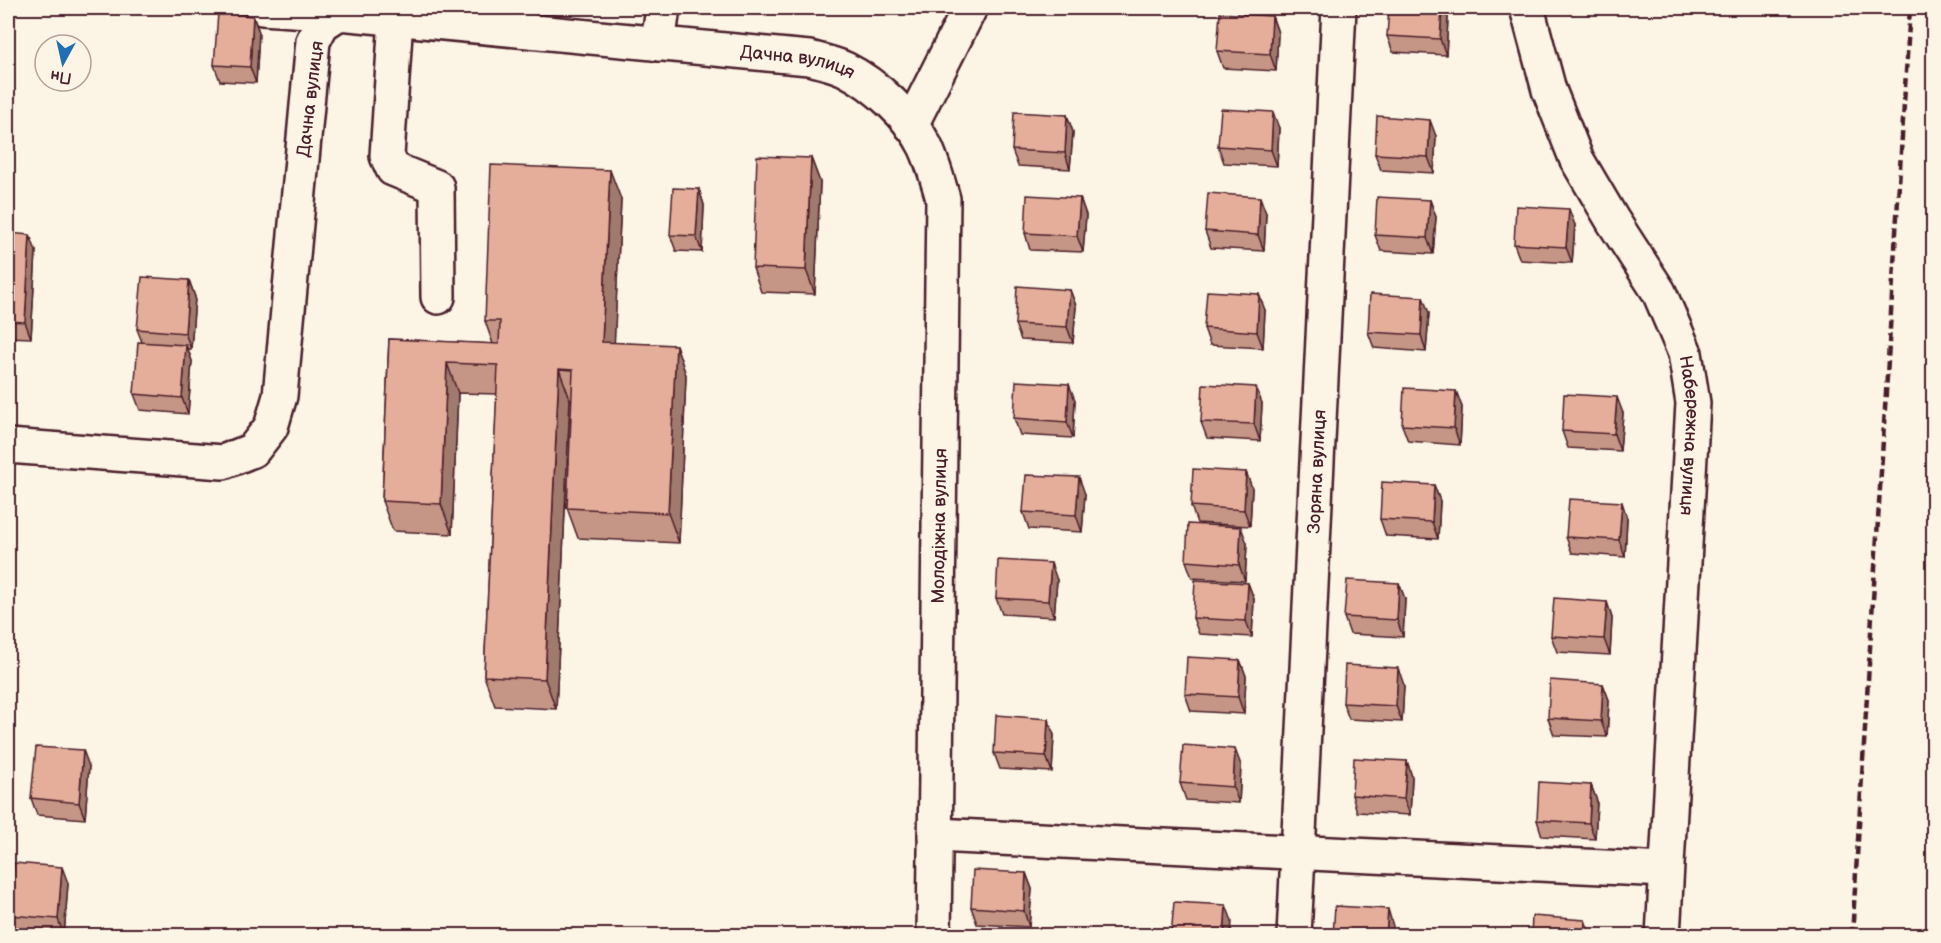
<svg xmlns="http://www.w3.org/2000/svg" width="1941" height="943" viewBox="0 0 1941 943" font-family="'Balsamiq Sans',sans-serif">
<rect width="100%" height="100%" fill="#fcf5e5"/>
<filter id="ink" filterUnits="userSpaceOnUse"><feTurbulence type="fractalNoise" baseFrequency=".0167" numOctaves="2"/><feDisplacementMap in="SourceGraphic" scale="12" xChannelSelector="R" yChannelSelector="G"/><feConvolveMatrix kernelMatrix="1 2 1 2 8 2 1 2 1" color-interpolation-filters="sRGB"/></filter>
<g filter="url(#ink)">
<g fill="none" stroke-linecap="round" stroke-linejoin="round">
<g stroke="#4a1f2b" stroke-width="38">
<g id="minor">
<polyline points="262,8 339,13"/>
<path id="s1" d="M1527,8L1549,90L1576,158L1613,221L1659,292L1685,353L1693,403L1663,936"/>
<polyline points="396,18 387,156 393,169 437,187 438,297"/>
<polyline points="658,44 663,8"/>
<polyline points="911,125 970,8"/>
<path id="s2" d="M8,446L223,462L253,450L271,427L280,396L313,41L322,24L339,13L809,58C821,61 834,64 845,69C875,84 910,116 925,146C933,163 938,181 943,199L934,936"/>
<polyline points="935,835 1666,870"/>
<path id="s3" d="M1294,936L1339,8"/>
</g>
</g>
<use href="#minor" stroke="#fcf5e5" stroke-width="33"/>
<polyline stroke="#4a1f2b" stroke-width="4.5" stroke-dasharray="9 4.5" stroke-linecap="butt" points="1852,936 1910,8"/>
</g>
<g fill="#c59685" stroke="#4a1f2b" stroke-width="1.5">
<polygon points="253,16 259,32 256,83 220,81 214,65"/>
<polygon points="1272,16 1278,33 1276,71 1223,68 1217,51"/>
<polygon points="1448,18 1446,55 1393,52 1387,36"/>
<polygon points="1067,115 1073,132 1070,169 1018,166 1012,150"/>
<polygon points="1279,128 1277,166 1224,163 1218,146"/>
<polygon points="1436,136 1434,173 1381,170 1375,154"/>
<polygon points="811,158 820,182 815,294 761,292 753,268"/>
<polygon points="699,189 704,205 702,252 676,251 670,235"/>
<polygon points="1080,198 1086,215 1083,252 1030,250 1025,233"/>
<polygon points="621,199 614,343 676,345 686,375 679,543 578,538 567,508 572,399 570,399 556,709 495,706 484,676 497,394 458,393 452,534 393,531 382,501 389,339 493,344 485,321"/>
<polygon points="1430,200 1436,217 1433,254 1381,251 1375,235"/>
<polygon points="1266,213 1264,251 1211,248 1205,231"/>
<polygon points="1575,225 1572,263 1520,260 1514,244"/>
<polygon points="8,233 36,251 31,338 8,337"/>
<polygon points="189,280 195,297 191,349 188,349 192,361 188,414 140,410 134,394 142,342 137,329"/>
<polygon points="1070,290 1076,306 1073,343 1021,340 1015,324"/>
<polygon points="1265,310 1263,348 1210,345 1204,328"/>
<polygon points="1429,313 1426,352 1374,348 1368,332"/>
<polygon points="1456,391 1462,407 1460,445 1408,441 1402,425"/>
<polygon points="1075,400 1073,438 1020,435 1014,418"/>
<polygon points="1262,403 1260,441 1207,438 1201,422"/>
<polygon points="1623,413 1620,451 1568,448 1562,431"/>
<polygon points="1246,472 1252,488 1250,526 1197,523 1191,506"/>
<polygon points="1434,485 1440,501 1438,539 1386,536 1380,519"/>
<polygon points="1085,494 1082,532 1029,529 1023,512"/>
<polygon points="1627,518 1625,557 1572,553 1566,537"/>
<polygon points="1247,543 1245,581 1192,578 1186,561"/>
<polygon points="1057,580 1054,617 1002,614 996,598"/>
<polygon points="1248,583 1254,599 1252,637 1199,634 1193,618"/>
<polygon points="1399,583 1405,599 1403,637 1350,634 1344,617"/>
<polygon points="1607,602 1612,618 1610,655 1557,652 1551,636"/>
<polygon points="1240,660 1246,676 1244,714 1191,711 1185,694"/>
<polygon points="1603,684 1609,700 1607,737 1554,735 1548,718"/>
<polygon points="1404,685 1402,722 1349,719 1343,703"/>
<polygon points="1048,719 1054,735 1052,772 1000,769 994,753"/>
<polygon points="1407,761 1412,777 1410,815 1357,812 1352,795"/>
<polygon points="1241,765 1239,803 1186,800 1180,783"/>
<polygon points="89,766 85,819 37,815 31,798"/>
<polygon points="1591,785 1597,801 1595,839 1542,836 1537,820"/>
<polygon points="1026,873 1032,889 1029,927 977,924 971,907"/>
<polygon points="68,883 64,936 16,932 10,915"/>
</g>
<g fill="#a07a6c" stroke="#4a1f2b" stroke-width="1.5">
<polygon points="1442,8 1444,8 1448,18 1446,55 1440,39"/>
<polygon points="253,16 259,32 256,83 250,67"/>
<polygon points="1272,16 1278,33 1276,71 1270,54"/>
<polygon points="1273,112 1279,128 1277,166 1271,150"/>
<polygon points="1067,115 1073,132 1070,169 1065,153"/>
<polygon points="1430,120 1436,136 1434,173 1428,157"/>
<polygon points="811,158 820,182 815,294 806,270"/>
<polygon points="610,170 621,199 613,372 602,342"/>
<polygon points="699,189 704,205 702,252 696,236"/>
<polygon points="1260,197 1266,213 1264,251 1258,235"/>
<polygon points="1080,198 1086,215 1083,252 1077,236"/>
<polygon points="1430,200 1436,217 1433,254 1427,238"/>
<polygon points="1569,209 1575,225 1572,263 1566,247"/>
<polygon points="30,235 36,251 31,338 25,322"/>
<polygon points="189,280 195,297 191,349 185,333"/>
<polygon points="1070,290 1076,306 1073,343 1067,327"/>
<polygon points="1259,294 1265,310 1263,348 1257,332"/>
<polygon points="1423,297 1429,313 1426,352 1421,335"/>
<polygon points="186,345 192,361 188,414 182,398"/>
<polygon points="676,345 686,375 679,543 668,513"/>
<polygon points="447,363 458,393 452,534 441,504"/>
<polygon points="559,369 570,399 556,709 545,679"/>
<polygon points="1069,384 1075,400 1073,438 1067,422"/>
<polygon points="1256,387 1262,403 1260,441 1254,424"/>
<polygon points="1456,391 1462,407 1460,445 1454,428"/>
<polygon points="1617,397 1623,413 1620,451 1614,434"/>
<polygon points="1246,472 1252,488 1250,526 1244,510"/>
<polygon points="1079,477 1085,494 1082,532 1076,515"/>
<polygon points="1434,485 1440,501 1438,539 1432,522"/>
<polygon points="1622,502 1627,518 1625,557 1619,540"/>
<polygon points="1241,527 1247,543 1245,581 1239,565"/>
<polygon points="1051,563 1057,580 1054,617 1048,601"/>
<polygon points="1248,583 1254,599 1252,637 1246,621"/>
<polygon points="1399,583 1405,599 1403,637 1397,620"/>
<polygon points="1607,602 1612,618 1610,655 1604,639"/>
<polygon points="1240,660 1246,676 1244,714 1238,697"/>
<polygon points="1398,668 1404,685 1402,722 1396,706"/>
<polygon points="1603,684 1609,700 1607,737 1601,721"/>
<polygon points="1048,719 1054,735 1052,772 1046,756"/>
<polygon points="1235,749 1241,765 1239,803 1233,787"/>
<polygon points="83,750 89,766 85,819 79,803"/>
<polygon points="1407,761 1412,777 1410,815 1404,799"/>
<polygon points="1591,785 1597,801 1595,839 1589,823"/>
<polygon points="62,867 68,883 64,936 58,919"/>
<polygon points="1026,873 1032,889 1029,927 1024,911"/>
<polygon points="1226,905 1232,921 1231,936 1224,936"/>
<polygon points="1388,909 1393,926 1393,936 1386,936"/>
<polygon points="1585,920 1591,936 1584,936"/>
</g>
<g fill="#e5ae9b" stroke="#4a1f2b" stroke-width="1.5">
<polygon points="1389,8 1442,8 1440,39 1387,36"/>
<polygon points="218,13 253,16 250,67 214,65"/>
<polygon points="1220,13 1272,16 1270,54 1217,51"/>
<polygon points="1221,109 1273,112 1271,150 1218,146"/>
<polygon points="1014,112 1067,115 1065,153 1012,150"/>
<polygon points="1377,116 1430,120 1428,157 1375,154"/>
<polygon points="757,156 811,158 806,270 753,268"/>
<polygon points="491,165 610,170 602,342 676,345 668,513 567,508 573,370 559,369 545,679 484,676 498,365 447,363 441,504 382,501 389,339 499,344 500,321 485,321"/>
<polygon points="673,188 699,189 696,236 670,235"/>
<polygon points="1208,193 1260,197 1258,235 1205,231"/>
<polygon points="1027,195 1080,198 1077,236 1025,233"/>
<polygon points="1377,197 1430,200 1427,238 1375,235"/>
<polygon points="1516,206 1569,209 1566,247 1514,244"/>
<polygon points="8,233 30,235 25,322 8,321"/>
<polygon points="142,277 189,280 185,333 137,329"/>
<polygon points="1017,286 1070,290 1067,327 1015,324"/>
<polygon points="1207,291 1259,294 1257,332 1204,328"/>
<polygon points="1370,294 1423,297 1421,335 1368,332"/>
<polygon points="138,342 186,345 182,398 134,394"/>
<polygon points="1016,381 1069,384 1067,422 1014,418"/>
<polygon points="1203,384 1256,387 1254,424 1201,422"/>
<polygon points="1404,388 1456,391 1454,428 1402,425"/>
<polygon points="1564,394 1617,397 1614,434 1562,431"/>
<polygon points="1193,469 1246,472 1244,510 1191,506"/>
<polygon points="1026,475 1079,477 1076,515 1023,512"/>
<polygon points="1382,482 1434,485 1432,522 1380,519"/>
<polygon points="1569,499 1622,502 1619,540 1566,537"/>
<polygon points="1188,524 1241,527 1239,565 1186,561"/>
<polygon points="998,560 1051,563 1048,601 996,598"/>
<polygon points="1195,580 1248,583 1246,621 1193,618"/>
<polygon points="1347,580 1399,583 1397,620 1344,617"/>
<polygon points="1554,598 1607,602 1604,639 1551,636"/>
<polygon points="1187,657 1240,660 1238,697 1185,694"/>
<polygon points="1345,665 1398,668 1396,706 1343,703"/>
<polygon points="1550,680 1603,684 1601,721 1548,718"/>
<polygon points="996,715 1048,719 1046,756 994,753"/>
<polygon points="1183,745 1235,749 1233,787 1180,783"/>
<polygon points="36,747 83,750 79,803 31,798"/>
<polygon points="1354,758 1407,761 1404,799 1352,795"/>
<polygon points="1539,782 1591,785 1589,823 1537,820"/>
<polygon points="14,863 62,867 58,919 10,915"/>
<polygon points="973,870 1026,873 1024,911 971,907"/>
<polygon points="1174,902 1226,905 1224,936 1171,936"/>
<polygon points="1335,906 1388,909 1386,936 1333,936"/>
<polygon points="1532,916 1585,920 1584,936 1531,936"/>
</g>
</g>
<g text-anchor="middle" stroke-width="4.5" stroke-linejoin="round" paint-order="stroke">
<g font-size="18" fill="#4a1f2b" stroke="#fcf5e5">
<text dy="6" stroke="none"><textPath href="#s2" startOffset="1167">Дачна вулиця</textPath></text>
<text transform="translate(310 99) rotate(-83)" y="6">Дачна вулиця</text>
<text dy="6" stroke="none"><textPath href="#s1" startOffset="465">Набережна вулиця</textPath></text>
<text dy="6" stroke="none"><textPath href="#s3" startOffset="465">Зоряна вулиця</textPath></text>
<text transform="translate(939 526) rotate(-89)" y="6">Молодіжна вулиця</text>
</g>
</g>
<rect width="1941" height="943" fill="none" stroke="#fcf5e5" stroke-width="30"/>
<rect x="15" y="15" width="1911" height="913" fill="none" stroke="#4a1f2b" stroke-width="2" filter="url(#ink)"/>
<g transform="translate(63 63) rotate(188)"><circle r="28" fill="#fcf5e5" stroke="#b59f9b" stroke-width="1.5"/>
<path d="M0-4.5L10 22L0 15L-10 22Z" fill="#1f6fb2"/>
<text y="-9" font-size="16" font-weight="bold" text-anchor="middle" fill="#4a1f2b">Пн</text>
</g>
</svg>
